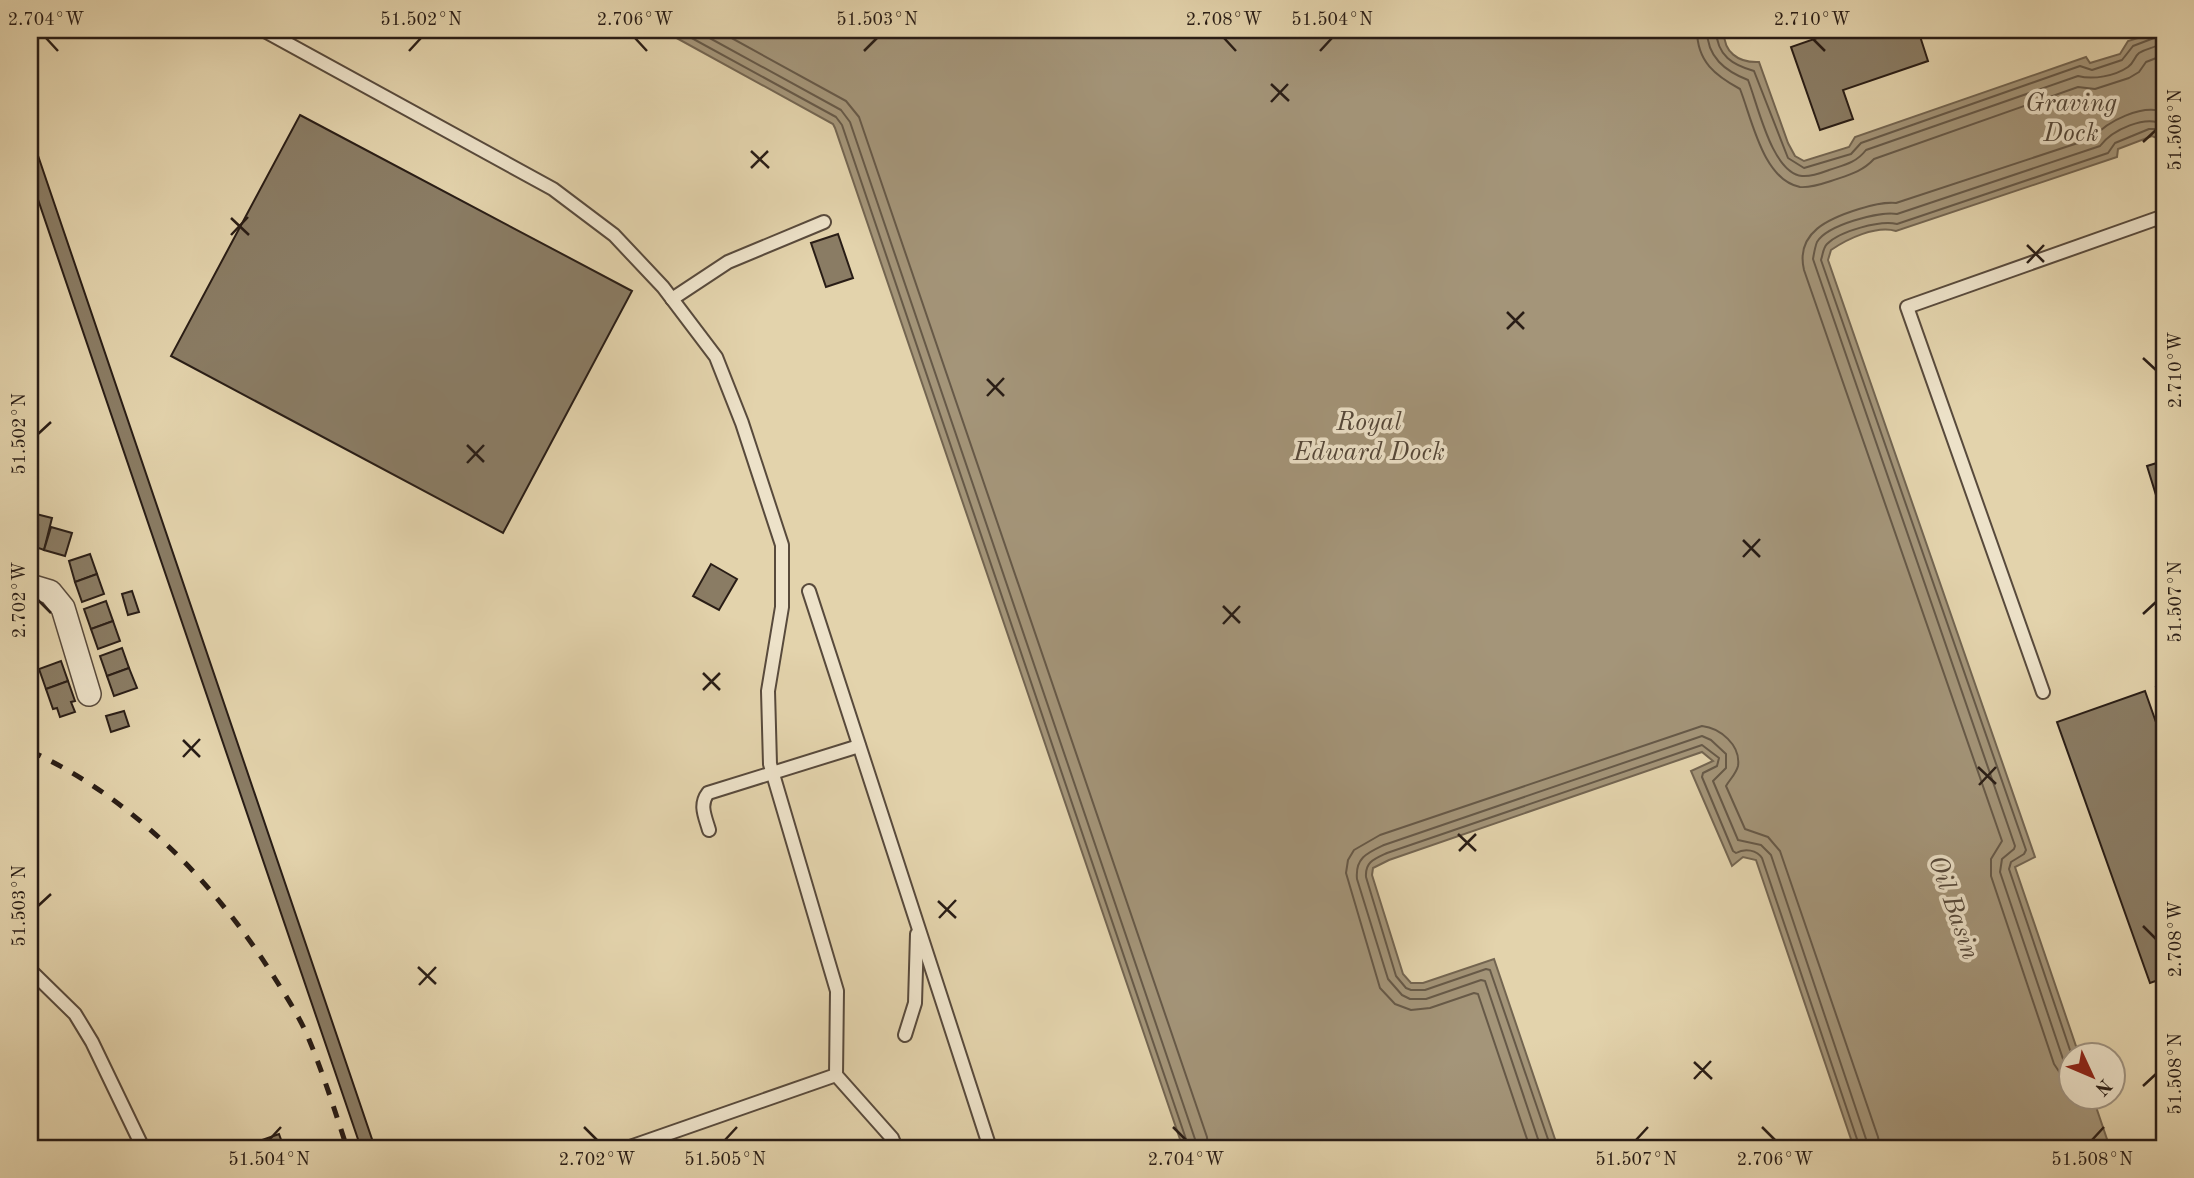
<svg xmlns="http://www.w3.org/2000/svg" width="2194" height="1178" viewBox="0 0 2194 1178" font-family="'Old Standard TT',serif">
<rect width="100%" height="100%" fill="#e3d3ac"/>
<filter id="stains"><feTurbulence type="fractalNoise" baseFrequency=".00286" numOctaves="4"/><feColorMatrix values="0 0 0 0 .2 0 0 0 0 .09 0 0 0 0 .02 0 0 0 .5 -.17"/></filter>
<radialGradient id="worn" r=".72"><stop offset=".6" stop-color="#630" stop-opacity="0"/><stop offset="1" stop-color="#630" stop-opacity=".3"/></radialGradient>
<path fill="#a49579" stroke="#736551" stroke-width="2" d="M662,30H1724C1723,52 1738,63 1759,62L1788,143L1795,156L1804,161L1849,147L1855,137L2086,57L2090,63L2120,54L2128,41L2164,30V141L2152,136L2118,149L2117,157L1896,231C1876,225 1847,239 1831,250L1828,260L2035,857L2015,867L2079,1055L2072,1056V1098H2093L2110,1148H1854L1756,860L1743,857L1732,866L1691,771L1713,761L1702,752L1389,860L1373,868L1372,875L1403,974L1411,983H1423L1494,959L1558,1148H1183L835,128L833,124Z"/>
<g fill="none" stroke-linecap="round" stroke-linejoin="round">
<g stroke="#665948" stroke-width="2">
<polyline points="677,30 836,117 842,125 1189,1148"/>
<polyline points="695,30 841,110 850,122 1198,1148"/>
<polyline points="717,30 846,101 859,117 1207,1137 1208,1148"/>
<path d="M1697,30C1697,62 1716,76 1740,89C1752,119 1763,180 1800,187C1810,188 1822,184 1831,181C1848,175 1862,172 1874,159L2078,87L2095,89L2129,78L2139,72L2146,62L2164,55"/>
<path d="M1707,30C1707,57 1725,71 1748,80C1758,105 1772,173 1802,176C1811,177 1821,173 1829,170C1844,165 1856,163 1866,150L2078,76C2093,80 2115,76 2128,67C2134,63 2134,57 2139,53C2148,47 2157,49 2164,40"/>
<path d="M1716,30C1717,56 1733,65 1754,71L1788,158L1804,168L1851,154L1861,143L2080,66L2092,70L2122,60L2133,46L2154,38L2158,30"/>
<path d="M2072,1056L2009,869L2011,862L2024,854L2026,850L1821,260C1823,254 1823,248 1827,244C1840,231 1880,220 1897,224L2108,153L2115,143L2149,129H2155L2164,135"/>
<path d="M2072,1069L2063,1059L2000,872L2002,859L2014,849L2015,846L1813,259C1814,253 1815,247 1817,242C1827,225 1879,211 1897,214L2100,146C2112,130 2146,114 2164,125"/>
<path d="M2072,1081L2060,1073L2054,1064L1991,876V859L2002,841L1804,270C1795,232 1830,218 1859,209C1872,205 1883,202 1896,203L2093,138C2107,121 2142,104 2164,112"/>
<path d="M1530,1148L1478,994L1474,993L1430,1008L1411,1010L1395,1004L1380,988L1346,873L1348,860L1354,850L1380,835L1702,726C1720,728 1741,745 1738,766C1736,774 1730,779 1726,786L1745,829L1768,837L1780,851L1878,1137L1880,1148"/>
<path d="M1541,1148L1485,981L1481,980L1426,999H1410L1402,995L1388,979L1357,879C1355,858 1367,853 1384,845L1702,736L1711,740L1726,754V768L1713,781L1738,840L1761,845L1771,855L1869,1148"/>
<path d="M1551,1148L1490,970L1486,969L1425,990H1411L1406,988L1396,976L1366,877C1365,862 1374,859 1387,853L1702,745L1719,758L1717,766L1703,773L1702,777L1733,851L1736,853C1745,848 1757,850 1762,858L1860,1148"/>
</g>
</g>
<g fill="#8a7c64" stroke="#291d16" stroke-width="2">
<polygon points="1840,30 1918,30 1928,61 1843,90 1853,119 1820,130 1791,47"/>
<polygon points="300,115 632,291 503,533 171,356"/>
<polygon points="30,132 375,1148 361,1148 30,176"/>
<polygon points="838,234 853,278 826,287 811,243"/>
<polygon points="2160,462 2164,472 2164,506 2160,508 2147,466"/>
<polygon points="36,514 52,518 44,550 30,545 30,521 34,522"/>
<polygon points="51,527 72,533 65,556 44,550"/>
<polygon points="90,554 97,574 75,582 69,561"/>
<polygon points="711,564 737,579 719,610 693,596"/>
<polygon points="97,574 104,594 82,602 75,582"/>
<polygon points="132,591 139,612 128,615 122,594"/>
<polygon points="106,601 113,621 91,629 84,609"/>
<polygon points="113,621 120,641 98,649 91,629"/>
<polygon points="122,648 129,668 107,676 100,656"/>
<polygon points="61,661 68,681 46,689 39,669"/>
<polygon points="129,668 137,688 114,696 107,676"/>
<polygon points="68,681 75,701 71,702 75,712 60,717 57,708 53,709 46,689"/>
<polygon points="2164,684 2164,710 2156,687"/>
<polygon points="2145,691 2164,745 2164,978 2150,983 2057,722"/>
<polygon points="124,711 129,726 111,732 106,716"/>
<polygon points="279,1134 284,1148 253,1148 251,1144"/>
</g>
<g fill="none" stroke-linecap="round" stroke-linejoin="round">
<g stroke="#584a3c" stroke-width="16">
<g id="service">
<polyline points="263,30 553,189 614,235 663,287 716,357 742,423 782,545 782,607 768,691 770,764 837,991 836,1075 627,1148"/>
<polyline points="672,299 728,262 824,222"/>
<polyline points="809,591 990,1148"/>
<polyline points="2043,692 1907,307 2164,216"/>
<path d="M709,830C705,816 699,805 708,793L859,746"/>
<polyline points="30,970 75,1014 92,1042 143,1148"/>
<polyline points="905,1035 915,1003 917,934"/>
<polyline points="836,1075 892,1138 896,1148"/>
</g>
</g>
<g stroke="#584a3c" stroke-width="26">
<polyline id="minor" points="30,586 50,592 63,608 89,694"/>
</g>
<use href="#service" stroke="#ede2c9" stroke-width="12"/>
<use href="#minor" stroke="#ede2c9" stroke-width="23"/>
<path stroke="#291d16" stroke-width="5" stroke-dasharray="12 12" stroke-linecap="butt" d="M30,751C132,797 215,883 274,977C286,996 299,1016 308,1037C323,1073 335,1111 347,1148"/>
</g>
<path fill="none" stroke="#291d16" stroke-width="2.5" d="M46,38L58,51M635,38L647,51M1224,38L1236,51M1812,38L1825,51M409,51L421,38M864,51L877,38M1320,51L1332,38M1271,84L1289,101M1271,102L1288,84M2143,142L2156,130M751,151L769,168M751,168L768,151M231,218L249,235M231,235L248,217M2027,245L2044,262M2027,263L2044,245M1507,312L1524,329M1507,329L1524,312M2143,358L2156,370M987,379L1004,396M987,396L1004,378M38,434L51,422M467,445L484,462M467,463L484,445M1743,540L1760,557M1743,557L1760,539M38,600L51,613M1223,606L1240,623M2143,614L2156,602M1223,624L1240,606M703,673L720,690M703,690L720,673M183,740L200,757M183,757L200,739M1978,767L1996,784M1979,785L1996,767M1458,834L1476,851M1459,851L1476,834M938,901L956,918M38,906L51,894M939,918L956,900M2143,926L2156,939M418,967L436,984M419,985L436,967M1694,1062L1712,1079M1694,1079L1711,1061M2143,1086L2156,1074M584,1127L597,1140M1173,1127L1186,1140M1762,1127L1775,1140M269,1140L281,1127M725,1140L737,1127M1636,1140L1648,1127M2092,1140L2104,1127"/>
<g text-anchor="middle" stroke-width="7" stroke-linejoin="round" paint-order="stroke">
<g font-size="26" font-style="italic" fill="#544739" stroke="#ede2c9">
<text x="2071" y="111">Graving<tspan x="2071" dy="30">Dock</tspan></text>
<text x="1369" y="430">Royal<tspan x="1369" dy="30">Edward Dock</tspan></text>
<text transform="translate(1955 907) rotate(71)" y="9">Oil Basin</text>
</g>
</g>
<rect width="2194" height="1178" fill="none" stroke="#e3d3ac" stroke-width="77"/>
<g transform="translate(2092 1076) rotate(134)"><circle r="33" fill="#ede2c9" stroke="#9f9381" stroke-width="2"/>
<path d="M0-5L12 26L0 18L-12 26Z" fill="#8f2418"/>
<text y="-10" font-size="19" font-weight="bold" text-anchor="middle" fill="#291d16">N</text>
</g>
<rect x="38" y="38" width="2118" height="1102" fill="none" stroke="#291d16" stroke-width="2.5"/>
<g font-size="18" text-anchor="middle" fill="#291d16">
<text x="46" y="25">2.704°W</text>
<text x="421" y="25">51.502°N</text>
<text x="635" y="25">2.706°W</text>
<text x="877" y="25">51.503°N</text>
<text x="1224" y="25">2.708°W</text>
<text x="1332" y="25">51.504°N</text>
<text x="1812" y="25">2.710°W</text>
<text transform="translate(2175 130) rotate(-90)" y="6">51.506°N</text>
<text transform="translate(2175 370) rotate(-90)" y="6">2.710°W</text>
<text transform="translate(19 434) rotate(-90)" y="6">51.502°N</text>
<text transform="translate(19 600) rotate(-90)" y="6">2.702°W</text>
<text transform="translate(2175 602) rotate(-90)" y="6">51.507°N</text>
<text transform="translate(19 906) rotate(-90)" y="6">51.503°N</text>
<text transform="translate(2175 939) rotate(-90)" y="6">2.708°W</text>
<text transform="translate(2175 1074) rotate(-90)" y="6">51.508°N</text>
<text x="269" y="1165">51.504°N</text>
<text x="597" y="1165">2.702°W</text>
<text x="725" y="1165">51.505°N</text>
<text x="1186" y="1165">2.704°W</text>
<text x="1636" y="1165">51.507°N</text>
<text x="1775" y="1165">2.706°W</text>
<text x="2092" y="1165">51.508°N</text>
</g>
<rect width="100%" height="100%" filter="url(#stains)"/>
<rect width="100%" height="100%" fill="url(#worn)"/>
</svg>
